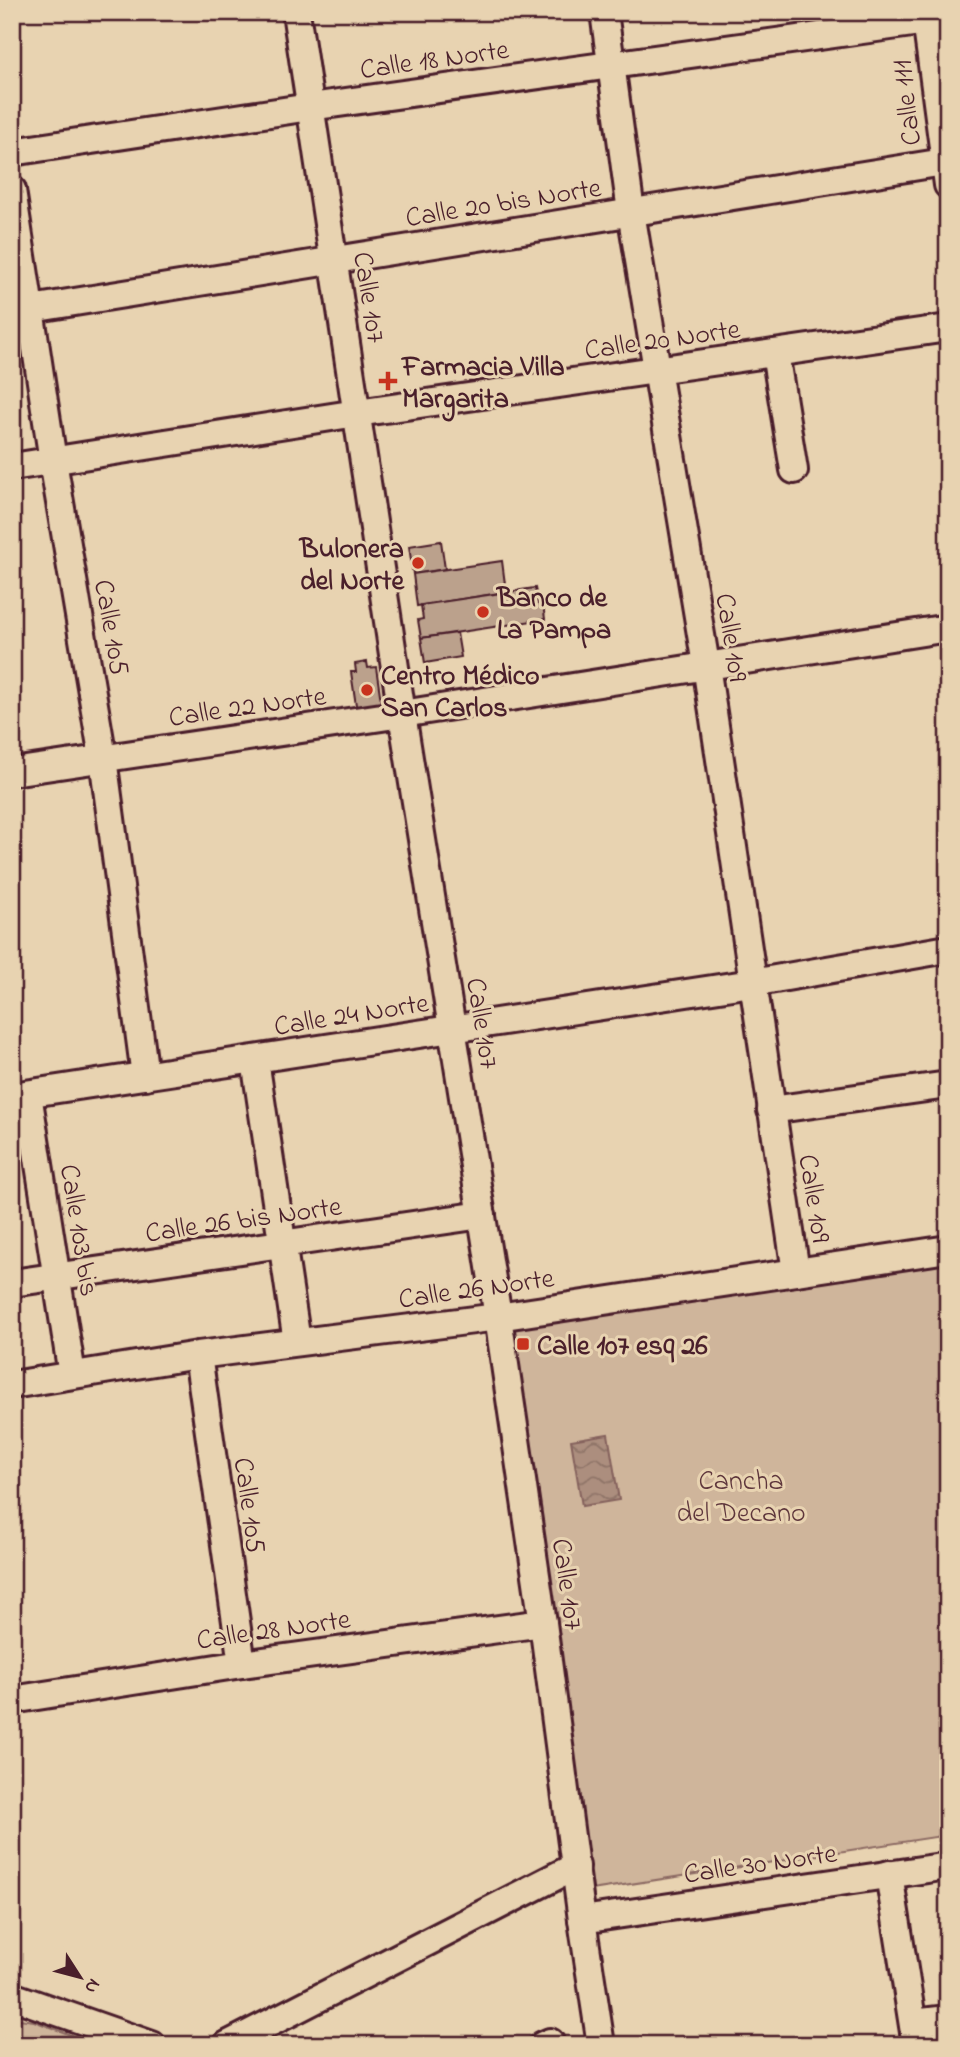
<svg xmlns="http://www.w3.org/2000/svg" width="960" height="2057" viewBox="0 0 960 2057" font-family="'Indie Flower',sans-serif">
<defs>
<pattern id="water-waves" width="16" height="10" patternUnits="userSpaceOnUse" patternTransform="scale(1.75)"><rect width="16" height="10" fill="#ac8e7e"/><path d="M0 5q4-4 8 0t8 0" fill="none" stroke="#8e7367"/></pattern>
</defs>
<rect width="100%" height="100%" fill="#e8d3b1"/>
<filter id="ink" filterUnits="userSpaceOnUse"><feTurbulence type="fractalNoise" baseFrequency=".0143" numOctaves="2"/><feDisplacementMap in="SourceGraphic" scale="14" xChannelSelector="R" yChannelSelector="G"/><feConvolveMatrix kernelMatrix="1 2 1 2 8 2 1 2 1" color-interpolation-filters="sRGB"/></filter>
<g filter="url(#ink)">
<g fill="#cfb59b" stroke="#8c6a63" stroke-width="2">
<polygon points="948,1254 948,1835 591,1890 506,1322"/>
<polygon points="12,2018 34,2021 97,2045 12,2045"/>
</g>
<polygon fill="url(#water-waves)" stroke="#85625d" stroke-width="2" points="608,1434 619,1500 582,1506 571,1440"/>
<g fill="#bba18c" stroke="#4a1f2b" stroke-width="2">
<polygon points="441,541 445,569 413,574 409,546"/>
<polygon points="502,561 506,592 417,606 413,574"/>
<polygon points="535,588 538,604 543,604 545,619 421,638 418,620 423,619 421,605"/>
<polygon points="457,633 461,657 425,663 421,638"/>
<polygon points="367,662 368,668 376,667 382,708 357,712 351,672 356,672 355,664"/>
</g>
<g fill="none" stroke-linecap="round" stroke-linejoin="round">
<g stroke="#4a1f2b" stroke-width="32">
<g id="minor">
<polyline points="296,12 402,714 498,1317 543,1623 582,1920 601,2045"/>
<polyline points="604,12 631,212 706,665 796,1272"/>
<polyline points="925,12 948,185"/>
<polyline points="12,152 310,107 948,18"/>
<polyline points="12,190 53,461 103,758 145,1076"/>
<polyline points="31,309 944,162"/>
<polyline points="775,353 794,470"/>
<polyline points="12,467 357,413 948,328"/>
<polyline points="12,772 402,714 948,628"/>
<polyline points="255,1060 297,1342"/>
<polyline points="28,1094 72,1375"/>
<polyline points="12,1096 752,983 948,949"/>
<polyline points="771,1110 948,1085"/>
<polyline points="12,1283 482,1215"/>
<polyline points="198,1355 242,1664"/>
<polyline points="12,1385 198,1355 498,1317 948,1249"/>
<polyline points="12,1700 242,1664 543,1623"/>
<polyline points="889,1874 916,2045"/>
<polyline points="582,1920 948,1866"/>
<polyline points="12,1996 152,2045"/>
<polyline points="913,2023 948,2019"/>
<polyline points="227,2045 576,1866"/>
<polyline points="543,2045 550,2042"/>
</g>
</g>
<use href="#minor" stroke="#e8d3b1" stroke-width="26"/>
</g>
</g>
<g fill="#c8321e" stroke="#e8d3b1" stroke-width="2.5">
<path d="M384.5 370.5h7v7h7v7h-7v7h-7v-7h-7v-7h7z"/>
<circle cx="418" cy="563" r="7"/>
<circle cx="483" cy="612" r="7"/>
<circle cx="367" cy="690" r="7"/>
<rect x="516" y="1337" width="14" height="14" rx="3.5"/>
</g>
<g text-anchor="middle" stroke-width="6" stroke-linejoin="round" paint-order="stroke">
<g font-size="28" fill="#4a1f2b" stroke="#e8d3b1">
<text transform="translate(434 58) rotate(-8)" y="10">Calle 18 Norte</text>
<text transform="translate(905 103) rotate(-97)" y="10">Calle 111</text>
<text transform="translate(503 201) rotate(-9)" y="10">Calle 20 bis Norte</text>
<text transform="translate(371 297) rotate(81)" y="10">Calle 107</text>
<text transform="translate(662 338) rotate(-8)" y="10">Calle 20 Norte</text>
<text transform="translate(113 627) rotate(80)" y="10">Calle 105</text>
<text transform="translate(733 637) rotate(81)" y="10">Calle 109</text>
<text transform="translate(247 705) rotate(-8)" y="10">Calle 22 Norte</text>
<text transform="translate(351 1013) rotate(-9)" y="10">Calle 24 Norte</text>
<text transform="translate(484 1023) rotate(81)" y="10">Calle 107</text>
<text transform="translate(816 1198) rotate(81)" y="10">Calle 109</text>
<text transform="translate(243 1218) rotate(-8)" y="10">Calle 26 bis Norte</text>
<text transform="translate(81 1230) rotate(81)" y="10">Calle 103 bis</text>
<text transform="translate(476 1287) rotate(-8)" y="10">Calle 26 Norte</text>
<text transform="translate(251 1505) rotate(82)" y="10">Calle 105</text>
<text transform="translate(569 1584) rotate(82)" y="10">Calle 107</text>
<text transform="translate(273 1628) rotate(-8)" y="10">Calle 28 Norte</text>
<text transform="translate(760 1862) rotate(-8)" y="10">Calle 30 Norte</text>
</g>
<g font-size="28" font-weight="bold" fill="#4a1f2b" stroke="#e8d3b1" text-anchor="start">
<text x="402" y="375">Farmacia Villa<tspan x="402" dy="32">Margarita</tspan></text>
<text x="404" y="557" text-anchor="end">Bulonera<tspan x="404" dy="32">del Norte</tspan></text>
<text x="497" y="606">Banco de<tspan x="497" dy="32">La Pampa</tspan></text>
<text x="381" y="684">Centro Médico<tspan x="381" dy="32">San Carlos</tspan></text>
<text x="537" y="1354">Calle 107 esq 26</text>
</g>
<g font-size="28" fill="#5e363c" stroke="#e8d3b1">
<text x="741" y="1489">Cancha<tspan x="741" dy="32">del Decano</tspan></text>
</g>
</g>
<rect width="960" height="2057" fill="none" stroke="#e8d3b1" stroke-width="42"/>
<rect x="21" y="21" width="918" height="2015" fill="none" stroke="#4a1f2b" stroke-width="2.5" filter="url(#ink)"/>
<g transform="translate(80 1977) rotate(126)" stroke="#e8d3b1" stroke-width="5" paint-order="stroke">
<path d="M0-5L12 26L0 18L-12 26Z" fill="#4a1f2b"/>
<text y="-10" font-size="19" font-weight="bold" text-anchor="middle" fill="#4a1f2b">N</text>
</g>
</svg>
